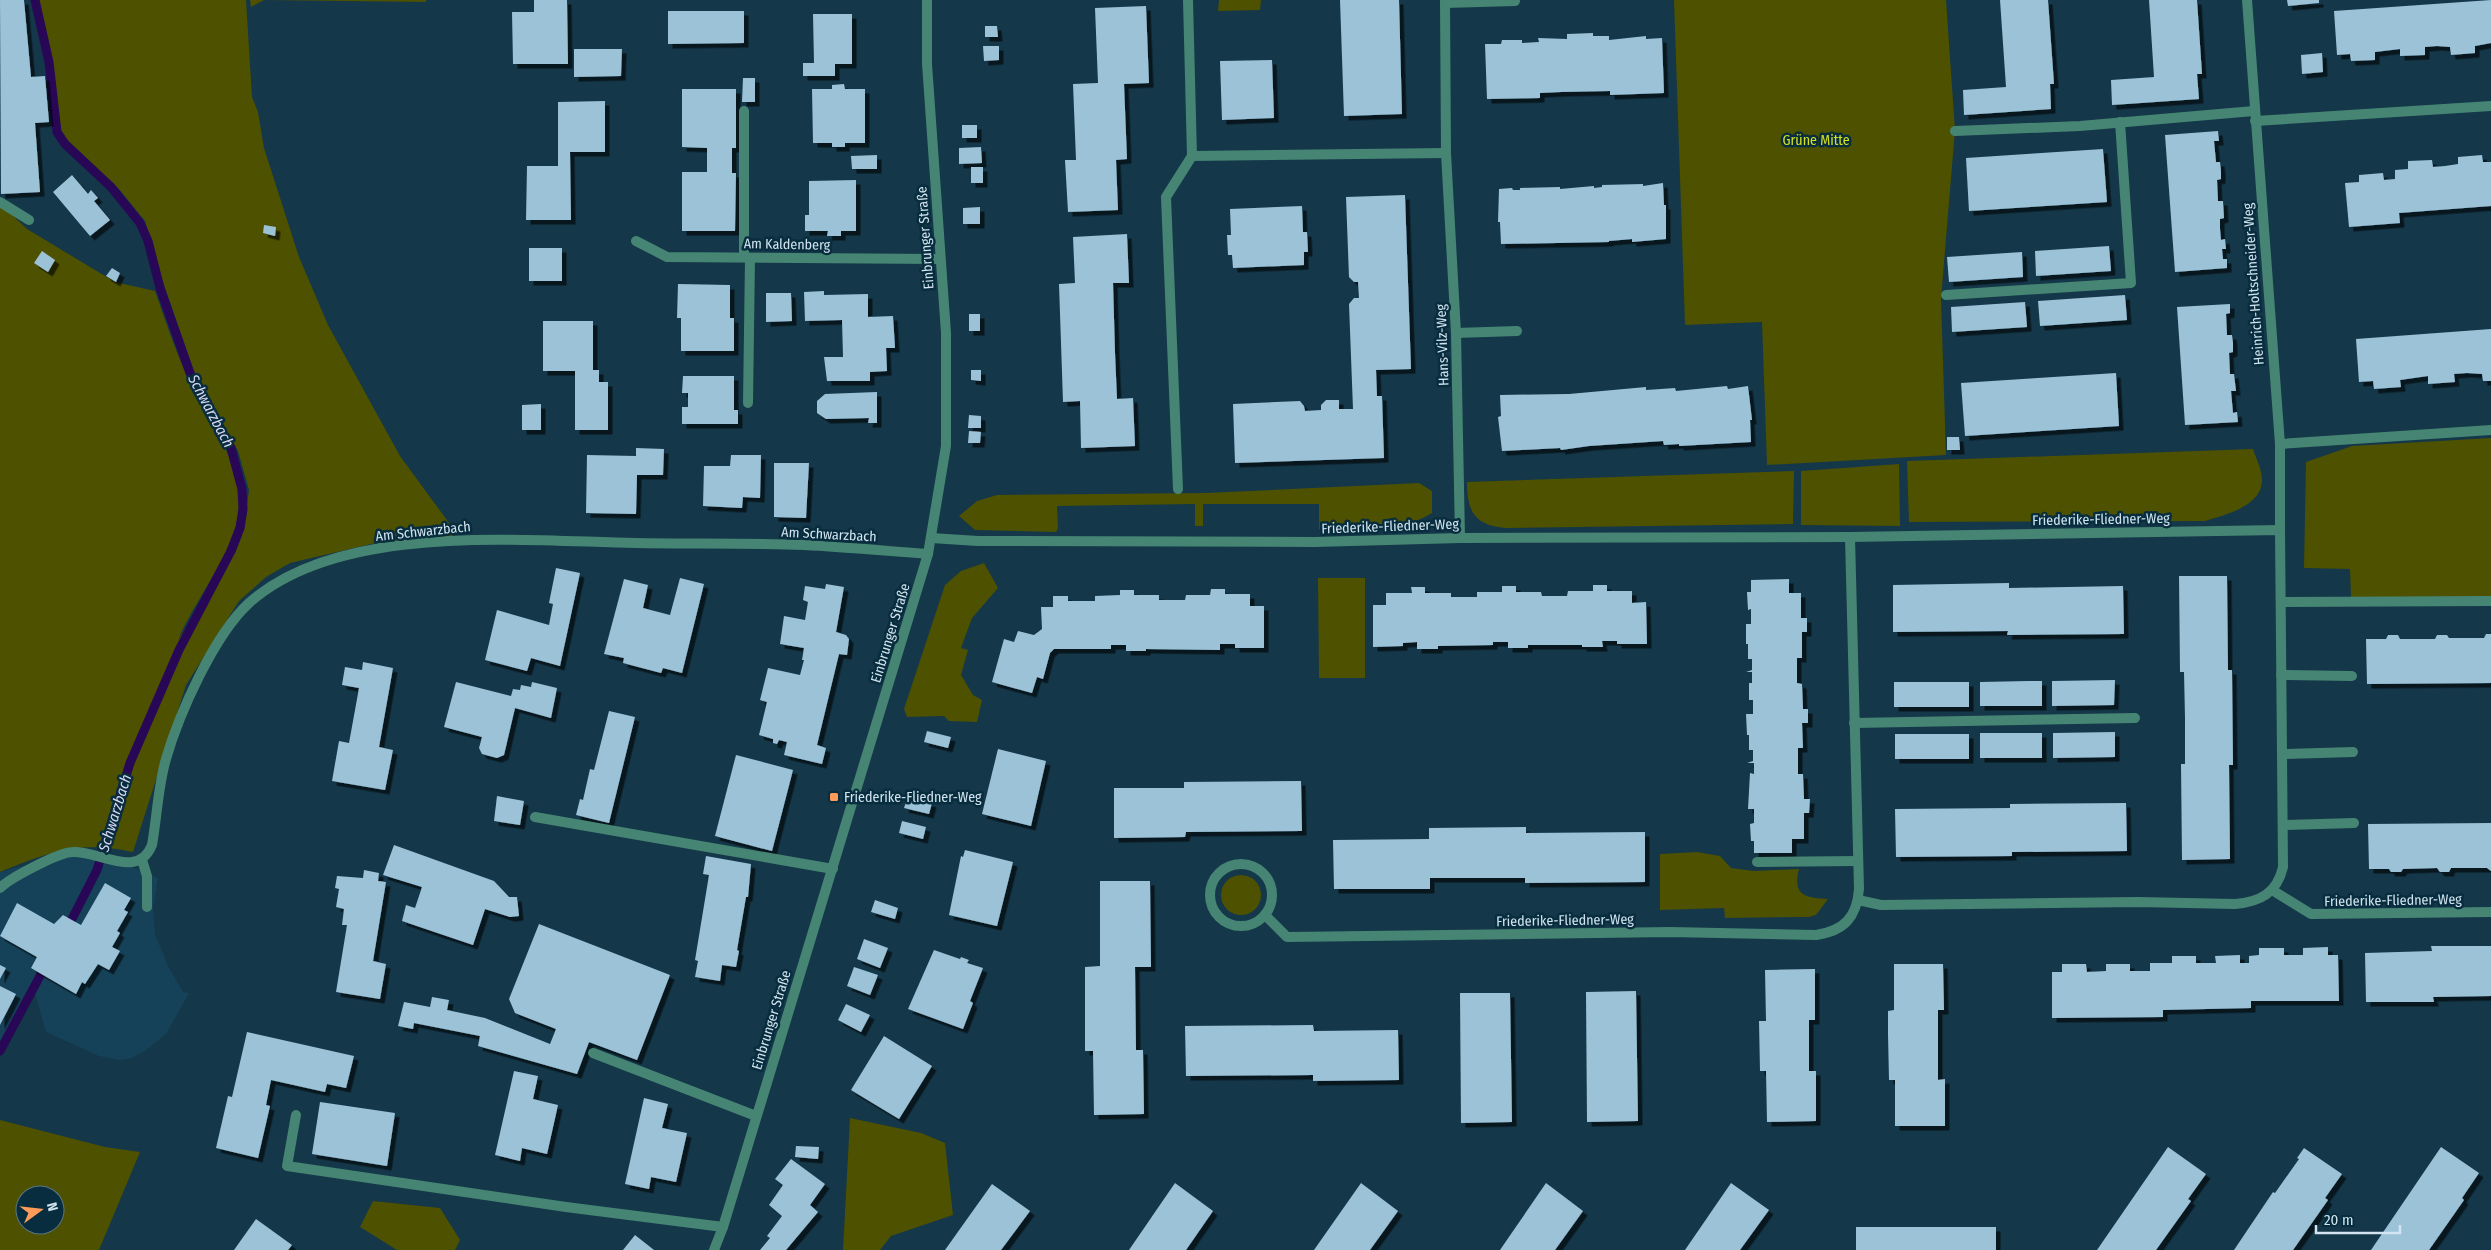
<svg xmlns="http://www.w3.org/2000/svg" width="2491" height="1250" viewBox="0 0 2491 1250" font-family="'Fira Sans Condensed',sans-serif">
<defs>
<filter id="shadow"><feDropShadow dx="4.5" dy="4.5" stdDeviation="0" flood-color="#0009"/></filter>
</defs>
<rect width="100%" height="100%" fill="#143749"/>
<polygon fill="#154258" points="74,853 122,863 158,878 153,909 155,934 168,966 183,992 189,993 166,1034 145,1051 131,1058 120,1060 99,1056 46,1032 33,986 0,1045 0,872"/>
<g fill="#4d5100" fill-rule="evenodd">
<path d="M38,0H246L252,97L258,112L264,148L299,257L328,325L400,456L452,527L453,539L384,541L290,563L266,577L239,601L186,685L133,852C78,840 50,852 0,872V207L8,211L27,229L115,282L155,291C165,319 174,347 186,373C207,421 253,472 235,528C223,568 194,602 178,640L235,553L244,529L249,490L238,451L194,372L164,285L145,221L119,189L60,133L56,121L51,61Z"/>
<polygon points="250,0 426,0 426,2 264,0 251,7"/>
<polygon points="1219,0 1261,0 1260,10 1218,11"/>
<polygon points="1674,0 1946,0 1955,130 1941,299 1946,455 1767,465 1762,322 1685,325"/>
<polygon points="2491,438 2491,597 2351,598 2350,569 2304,568 2306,462 2352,446"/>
<path d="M2253,449C2256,458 2262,470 2262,479C2263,506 2225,515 2205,521L1909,522L1907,461Z"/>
<polygon points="1899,464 1900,526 1801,525 1801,471"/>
<path d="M1794,471L1793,524L1505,528C1474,525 1467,511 1467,482Z"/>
<path d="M1419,483L1432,491V513C1398,534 1358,529 1319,529V504H1203V526H1195V504L1057,506L1058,528L1056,532L975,530L959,516L977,501L997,495L1206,493Z"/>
<polygon points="984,563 998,588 972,618 961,648 968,650 961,675 973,695 982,700 977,722 949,721 944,716 907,717 904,709 945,585 961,571"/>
<polygon points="1318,578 1365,578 1365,678 1319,678"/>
<path d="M1697,852L1720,856L1731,868L1754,871L1799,869C1792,896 1806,898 1828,899L1816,915L1809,917L1725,918L1724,908L1660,910V854Z"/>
<circle cx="1241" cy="895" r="20"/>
<polygon points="850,1118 921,1133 945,1143 953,1215 891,1236 880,1250 843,1250"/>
<path d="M0,1120L105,1147L140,1152L99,1250H0ZM25,1195H55V1225H25Z"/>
<polygon points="373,1201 440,1208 460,1240 455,1250 397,1250 360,1227"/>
</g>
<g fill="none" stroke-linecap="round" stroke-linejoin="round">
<g stroke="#280757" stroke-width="9">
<polyline points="35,0 49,62 57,132 65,144 111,187 140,223 148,241 160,288 190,373 231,448 242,489 243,509 240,528 231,551 179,650 130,763 97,870 72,919"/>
<polyline points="0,1051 41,974"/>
</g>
</g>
<g fill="#9cc2d8" filter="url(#shadow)">
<polygon points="0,0 24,0 31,77 45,76 49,122 35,123 40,192 1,194"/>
<polygon points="534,0 567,0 568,64 513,64 512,12 534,12"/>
<polygon points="1340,0 1399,0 1402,114 1344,116"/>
<polygon points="2000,0 2048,0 2054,84 2050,84 2051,109 1964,115 1963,90 2006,87"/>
<polygon points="2149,0 2197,0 2202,74 2197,74 2199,99 2112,105 2111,80 2154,77"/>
<polygon points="2287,0 2319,0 2319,3 2288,6"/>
<polygon points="2491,0 2491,43 2475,46 2475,53 2451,55 2450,47 2437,46 2425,47 2425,55 2400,56 2400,49 2375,52 2375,60 2351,61 2350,54 2337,55 2334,11"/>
<polygon points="1146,6 1149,83 1124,84 1127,159 1116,160 1118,210 1068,212 1065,160 1076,160 1073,84 1098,83 1095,8"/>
<polygon points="668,11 744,11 744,43 668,44"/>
<polygon points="813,14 852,14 852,64 835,64 835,76 803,76 803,63 814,63"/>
<polygon points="985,26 997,26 998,37 985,37"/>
<polygon points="1593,33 1593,36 1609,36 1609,40 1646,36 1646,39 1662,38 1664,93 1610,95 1610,91 1561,92 1540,93 1540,98 1487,99 1485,44 1501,44 1502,40 1522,40 1522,43 1539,42 1538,38 1567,39 1567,34"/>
<polygon points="983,46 999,46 999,60 984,61"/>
<polygon points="574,49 622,49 621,76 574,77"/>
<polygon points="2322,53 2323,72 2302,74 2301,55"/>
<polygon points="1272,60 1274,118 1222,120 1220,61"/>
<polygon points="743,78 755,78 755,102 742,102"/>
<polygon points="844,84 845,89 865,89 865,143 845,143 845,147 832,147 832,143 813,143 812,89 832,89 832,85"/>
<polygon points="682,89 736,89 736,148 732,148 732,173 736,173 735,231 682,231 682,172 707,172 707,148 682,147"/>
<polygon points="605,101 605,152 570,152 571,220 526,220 527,166 558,166 558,102"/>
<rect x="962" y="125" width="15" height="13"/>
<polygon points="2218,131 2219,141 2214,141 2216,162 2220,162 2221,171 2221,179 2217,180 2218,201 2223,201 2224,218 2220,219 2220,229 2221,240 2225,239 2226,249 2222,249 2223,259 2227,259 2227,268 2175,272 2165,135"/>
<polygon points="981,147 982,163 959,164 959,148"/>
<polygon points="2103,149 2107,202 1969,211 1966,158"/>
<polygon points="877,155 877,169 852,169 851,156"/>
<polygon points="2482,155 2483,162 2491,162 2491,206 2399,213 2400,223 2349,227 2345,183 2359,182 2359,175 2383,173 2384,180 2395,179 2395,170 2408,169 2408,161 2432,160 2433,167 2445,166 2458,164 2458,157"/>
<rect x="971" y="167" width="12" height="16"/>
<polygon points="72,175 88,194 91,190 98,198 94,201 110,220 90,236 53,192"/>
<polygon points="856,180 856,231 841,231 841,236 827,236 828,231 805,231 805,215 809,215 809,181"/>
<polygon points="1663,183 1664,205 1666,205 1666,239 1632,242 1632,239 1609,241 1609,242 1501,244 1500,222 1498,222 1499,189 1512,188 1513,190 1520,190 1520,188 1560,187 1560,189 1594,186 1594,188 1602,187 1602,185 1643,184 1643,186"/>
<polygon points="1405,195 1411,369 1376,370 1377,396 1382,396 1384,458 1235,463 1233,404 1300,401 1304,406 1305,411 1321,410 1321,405 1326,400 1339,400 1339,409 1353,409 1349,304 1354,298 1359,298 1358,282 1354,282 1349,277 1346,197"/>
<polygon points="1302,206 1303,232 1307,232 1308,252 1304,252 1304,265 1233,268 1232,255 1228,255 1227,235 1231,235 1230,209"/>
<polygon points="980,207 980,224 963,224 963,208"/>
<polygon points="264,225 276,227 275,236 263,233"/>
<polygon points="1127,234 1129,283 1113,283 1115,353 1117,399 1133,398 1135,446 1081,448 1080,401 1063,402 1059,284 1075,283 1073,237"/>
<polygon points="2109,246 2111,271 2036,276 2035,251"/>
<rect x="529" y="248" width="33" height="33"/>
<polygon points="42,251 55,260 48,272 34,263"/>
<polygon points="2022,252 2023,277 1949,282 1947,257"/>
<polygon points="112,268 120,273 116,282 106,276"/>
<polygon points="678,284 730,285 730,318 734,318 734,351 681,351 681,318 677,318"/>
<polygon points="824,291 824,295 868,294 868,317 893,316 895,348 886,348 887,371 870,372 870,381 827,381 824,357 843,357 842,320 805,321 804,292"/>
<polygon points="766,293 791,293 792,321 766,322"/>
<polygon points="2125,295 2127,320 2040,326 2038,301"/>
<polygon points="2025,302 2027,327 1952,332 1951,307"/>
<polygon points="2230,304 2230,313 2226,314 2227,335 2232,335 2233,343 2233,352 2229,353 2230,374 2234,374 2236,391 2231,391 2233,413 2237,412 2238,422 2185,425 2177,307"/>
<rect x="969" y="314" width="11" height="17"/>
<polygon points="543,321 593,321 593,370 599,370 599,382 608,382 608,430 575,430 575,371 543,371"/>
<polygon points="2491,329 2491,381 2483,381 2482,374 2467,373 2454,374 2455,382 2428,384 2428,376 2400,380 2401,387 2374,389 2373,381 2359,382 2356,339"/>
<polygon points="971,370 981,370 981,381 971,380"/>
<polygon points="2116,373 2119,426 1965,436 1961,383"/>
<polygon points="683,376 734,376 734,410 738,410 738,424 682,424 682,407 688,407 688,393 682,393"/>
<polygon points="1727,386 1728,389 1748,386 1752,420 1750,420 1751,442 1679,446 1679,444 1664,445 1663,441 1589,446 1561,450 1560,448 1502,451 1498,417 1501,416 1500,395 1569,394 1646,387 1646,390 1675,388 1676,391"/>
<polygon points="877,392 877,423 868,423 869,418 826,419 817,413 817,401 825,394"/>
<polygon points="541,404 541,430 522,430 522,405"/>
<polygon points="969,415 981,416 981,428 968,428"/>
<polygon points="969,431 981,432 980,443 968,443"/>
<polygon points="1947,437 1959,437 1960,450 1947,450"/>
<polygon points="636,448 664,449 663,475 637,475 636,514 586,513 587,455 636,456"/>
<polygon points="731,455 761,455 760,498 743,497 742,508 703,506 704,466 730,466"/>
<polygon points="774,463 809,463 806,518 774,517"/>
<polygon points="556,568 580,573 560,666 531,658 527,671 485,660 497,610 549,625 553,604 549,603"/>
<polygon points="2179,576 2227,576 2228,670 2232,670 2233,765 2229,765 2230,859 2182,860 2181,764 2185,764 2185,718 2184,672 2180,672"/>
<polygon points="680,578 704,584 682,673 663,668 661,673 623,663 624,658 604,654 624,579 648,585 643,608 670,615"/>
<polygon points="1789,579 1789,593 1801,593 1801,618 1807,618 1807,632 1802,632 1802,658 1797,658 1797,683 1802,684 1803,709 1808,709 1808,723 1802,723 1803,748 1798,748 1798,774 1803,774 1804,799 1810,799 1809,813 1804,813 1804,839 1792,839 1792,853 1754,853 1754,841 1751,841 1750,824 1754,823 1754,809 1748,809 1750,773 1754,774 1754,763 1747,763 1753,761 1753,750 1749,750 1749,735 1747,735 1746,714 1753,714 1753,700 1749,700 1749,683 1752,683 1752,672 1746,672 1752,670 1752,659 1748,659 1748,644 1746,644 1746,624 1751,624 1751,609 1748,610 1747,592 1751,592 1751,580"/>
<polygon points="2009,583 2009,588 2123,586 2124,634 2007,635 2008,631 1893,632 1893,585"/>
<polygon points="826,584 844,587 836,632 846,635 849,639 847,655 839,654 817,745 826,748 822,764 784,755 787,742 779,740 777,744 773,743 773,739 759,735 767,702 760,700 768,668 800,675 804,660 802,660 804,648 780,644 784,616 805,620 808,602 803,600 805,586 825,589"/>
<polygon points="1593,585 1607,585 1607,591 1632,591 1632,603 1646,602 1647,644 1617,644 1617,641 1602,641 1603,647 1582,647 1582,645 1528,645 1528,648 1508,648 1508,642 1493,642 1493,645 1438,646 1438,649 1417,649 1417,642 1403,643 1403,646 1373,647 1373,605 1386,605 1386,593 1412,593 1411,587 1425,587 1425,593 1451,593 1451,597 1477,597 1477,592 1502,592 1502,586 1516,586 1516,592 1541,592 1542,596 1567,596 1568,591 1593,591"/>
<polygon points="1211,589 1225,589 1225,594 1250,594 1250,606 1264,606 1264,648 1235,648 1235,644 1220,644 1220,650 1146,649 1146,651 1126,651 1126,645 1111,645 1111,649 1054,649 1050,653 1043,679 1037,677 1032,693 992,682 1004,639 1014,642 1018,631 1034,635 1042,629 1041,607 1053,607 1053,596 1068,596 1068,601 1095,601 1095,596 1120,595 1120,590 1134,590 1134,595 1159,595 1159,600 1185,600 1186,595 1210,595"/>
<polygon points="2486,634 2491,634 2491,683 2367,684 2366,639 2386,639 2388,635 2398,635 2400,639 2435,639 2437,635 2447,635 2449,638 2484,638"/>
<polygon points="363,662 393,668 379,747 393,750 385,790 332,781 339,741 349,743 359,688 342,685 345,667 362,670"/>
<polygon points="2115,680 2114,705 2052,706 2052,681"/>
<polygon points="2029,681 2042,681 2042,706 1980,706 1980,682"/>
<polygon points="456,682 511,696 513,689 520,690 521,685 531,687 532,682 557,688 551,718 515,708 504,755 497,758 482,754 479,748 482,737 444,727"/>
<rect x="1894" y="682" width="75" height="25"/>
<polygon points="609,711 635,717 609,823 576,815 580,799 583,800 590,769 594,770"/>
<polygon points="927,731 951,737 948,748 924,742"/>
<polygon points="2115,732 2115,757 2053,758 2053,733"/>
<rect x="1980" y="733" width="62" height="25"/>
<rect x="1895" y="734" width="74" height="25"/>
<polygon points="998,749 1046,761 1031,826 982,814"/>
<polygon points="736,755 793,770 772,851 715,836"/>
<polygon points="1301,781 1302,831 1186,832 1185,837 1114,838 1114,788 1184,788 1184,782"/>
<polygon points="497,796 524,801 520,825 494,821"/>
<polygon points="908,796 932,803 929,814 904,808"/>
<polygon points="2126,803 2127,851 2012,852 2012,856 1896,857 1895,809 2010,808 2010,804"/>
<polygon points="902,821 926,827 923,839 899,833"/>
<polygon points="2491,823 2491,871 2487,868 2451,868 2449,872 2440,872 2437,868 2403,869 2401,872 2391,872 2389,869 2369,869 2368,824"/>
<polygon points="1526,827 1526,833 1645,832 1645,882 1525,883 1525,878 1430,878 1430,889 1334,889 1333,840 1429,839 1429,828"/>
<polygon points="394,845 494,881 509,897 517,897 519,916 510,917 485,909 473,945 402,921 406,905 415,908 422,887 383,875"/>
<polygon points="965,850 1013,862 997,926 949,915 961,856 963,857"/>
<polygon points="706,856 751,864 748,897 746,897 737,950 739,951 736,967 722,965 720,981 695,977 698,961 695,960 709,875 703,874"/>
<polygon points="364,870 379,873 378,881 386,882 373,961 386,964 380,999 336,992 347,925 342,925 344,909 336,907 339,889 335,888 337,876 363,878"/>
<polygon points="1100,881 1150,881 1151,967 1135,967 1136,1050 1143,1050 1144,1114 1094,1115 1093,1051 1085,1051 1085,967 1100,966"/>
<polygon points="105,883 131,898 124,910 128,912 117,931 120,933 112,947 120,951 109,970 98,964 85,984 82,982 76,994 31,968 37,957 0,936 17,903 54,924 63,915 81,925"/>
<polygon points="875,900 898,908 895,919 871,912"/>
<polygon points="539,924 670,975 637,1060 589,1042 577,1074 478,1046 480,1036 414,1023 413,1029 398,1026 404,1002 430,1007 432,997 449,1000 447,1010 485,1018 550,1044 556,1029 515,1013 509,999"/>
<polygon points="864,939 888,948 880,968 857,959"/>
<polygon points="2431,946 2491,946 2491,996 2433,997 2434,1002 2366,1002 2365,953 2432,951"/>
<polygon points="2328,947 2328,955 2338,955 2339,1001 2251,1001 2251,1008 2163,1010 2163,1017 2052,1018 2052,972 2062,972 2062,964 2086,964 2087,972 2106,971 2106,964 2130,964 2130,971 2150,971 2150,963 2172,963 2172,956 2196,956 2196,963 2216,963 2215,956 2240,955 2240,963 2249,963 2249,956 2259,955 2259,948 2284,948 2284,955 2303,955 2303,948"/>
<polygon points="934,950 960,959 961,957 969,960 967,963 983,968 970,1001 973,1003 963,1029 908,1009"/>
<polygon points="1894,964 1943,964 1944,1010 1938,1010 1938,1080 1945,1079 1945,1126 1895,1126 1895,1080 1889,1080 1888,1034 1888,1011 1894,1010"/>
<polygon points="0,965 6,968 0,979"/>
<polygon points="854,967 878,975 870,995 847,986"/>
<polygon points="1815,969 1815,1020 1809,1020 1809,1071 1816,1071 1816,1121 1767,1122 1766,1071 1760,1071 1759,1021 1766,1021 1765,970"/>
<polygon points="0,986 16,994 0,1025"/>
<polygon points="1636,991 1638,1121 1587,1122 1586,992"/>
<polygon points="1460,993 1510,993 1512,1122 1461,1123"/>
<polygon points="846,1004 870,1015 861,1032 838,1020"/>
<polygon points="1313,1025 1314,1031 1398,1030 1399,1080 1313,1081 1313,1075 1186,1076 1185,1026"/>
<polygon points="247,1032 354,1056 346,1088 327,1084 325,1092 271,1080 266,1105 270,1106 258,1158 216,1148 228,1096 232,1097"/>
<polygon points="884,1036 932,1066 899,1119 851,1090"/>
<polygon points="514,1071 538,1076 533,1099 558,1105 547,1154 522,1148 520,1161 495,1155"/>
<polygon points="644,1098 668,1104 662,1128 687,1133 676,1182 651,1177 649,1189 625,1184"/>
<polygon points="320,1102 395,1113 387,1166 312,1154"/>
<polygon points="796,1146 819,1147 818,1159 795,1157"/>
<polygon points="2168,1147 2206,1174 2188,1199 2191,1201 2156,1250 2097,1250"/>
<polygon points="2441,1147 2479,1173 2462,1198 2464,1200 2429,1250 2371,1250"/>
<polygon points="2304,1148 2342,1174 2325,1198 2328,1200 2293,1250 2234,1250 2273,1192 2275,1193 2299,1159 2297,1158"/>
<polygon points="791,1159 825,1184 810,1205 818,1212 786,1250 760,1250 770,1238 767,1236 782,1216 769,1205 783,1185 775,1179"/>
<polygon points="1175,1183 1213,1211 1186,1250 1129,1250"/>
<polygon points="1361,1183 1398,1211 1370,1250 1314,1250"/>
<polygon points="1546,1183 1583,1211 1555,1250 1500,1250"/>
<polygon points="1731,1183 1769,1210 1740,1250 1685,1250"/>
<polygon points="992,1184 1030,1211 1001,1250 945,1250"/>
<polygon points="256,1219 292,1245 288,1250 234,1250"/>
<rect x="1856" y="1227" width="140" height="23"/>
<polygon points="635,1235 654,1250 623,1250"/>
</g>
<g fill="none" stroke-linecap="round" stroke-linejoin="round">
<g stroke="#468573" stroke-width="10">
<polyline points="1445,3 1515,1"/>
<polyline points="1955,131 2080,126 2254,111"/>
<polyline points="744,257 744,111"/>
<polyline points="1946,295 2131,283 2120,122"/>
<polyline points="1456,333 1517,331"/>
<polyline points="748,403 750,258"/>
<polyline points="2281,675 2352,676"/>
<polyline points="1854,723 2135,718"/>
<polyline points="2282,754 2353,752"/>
<polyline points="535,817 833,869"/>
<polyline points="2283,825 2354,823"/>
<polyline points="142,860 147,876 147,907"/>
<polyline points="1757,862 1858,861"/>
<polyline points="593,1053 756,1116"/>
<polyline points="296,1115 287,1166 566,1207 723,1227"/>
</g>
<g stroke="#468573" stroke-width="10">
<polyline points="1188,0 1192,156"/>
<polyline points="1445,0 1446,153 1456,333 1460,538"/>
<polyline points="2247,0 2280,444 2280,530"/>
<polyline points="2255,121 2491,106"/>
<polyline points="0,202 29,220"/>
<polyline points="636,241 667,257 940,259"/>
<polyline points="2280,444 2491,430"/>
<polyline points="1178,489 1166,197 1192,156 1446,153"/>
<path d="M931,538L978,541L1315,542L1460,538L1850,537L2280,530L2283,867C2277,893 2260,902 2235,904L2138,902L1881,905L1858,900"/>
<polyline points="2281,602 2491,601"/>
<circle cx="1241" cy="895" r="31"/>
<path d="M0,888C10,878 59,852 73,852C100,851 138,880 152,845C157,817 158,786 166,759C179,714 214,635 249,603C339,522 522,541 635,543C691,544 748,543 804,545C845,547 887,551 928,554"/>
<polyline points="2272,890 2311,914 2491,912"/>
<path d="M1265,915L1287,937L1670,932L1816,935C1844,931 1857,917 1859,889L1850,537"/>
</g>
<polyline stroke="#468573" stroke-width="10" points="714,1250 723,1227 928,554 946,446 946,333 927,64 927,0"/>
</g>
<rect fill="#fe9b58" stroke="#082d3e" stroke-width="2" x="829" y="792" width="10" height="10" rx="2.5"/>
<g text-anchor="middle" stroke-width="5" stroke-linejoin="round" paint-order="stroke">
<g font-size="14" fill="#d6e122" stroke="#082d3e">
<text x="1816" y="145">Grüne Mitte</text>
</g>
<g font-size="14" fill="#d1e4ef" stroke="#082d3e">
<text transform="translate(925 238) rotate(-94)" y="5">Einbrunger Straße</text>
<text transform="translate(787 244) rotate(1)" y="5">Am Kaldenberg</text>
<text transform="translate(2253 284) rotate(-94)" y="5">Heinrich-Holtschneider-Weg</text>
<text transform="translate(1442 345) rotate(-92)" y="5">Hans-Vilz-Weg</text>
<text transform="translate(2101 519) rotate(-1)" y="5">Friederike-Fliedner-Weg</text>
<text transform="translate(1390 526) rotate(-2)" y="5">Friederike-Fliedner-Weg</text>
<text transform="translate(423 531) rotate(-6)" y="5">Am Schwarzbach</text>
<text transform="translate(829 534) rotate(3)" y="5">Am Schwarzbach</text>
<text transform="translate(890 633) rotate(-73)" y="5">Einbrunger Straße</text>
<text transform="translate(2393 900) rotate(-1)" y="5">Friederike-Fliedner-Weg</text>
<text transform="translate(1565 920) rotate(-1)" y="5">Friederike-Fliedner-Weg</text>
<text transform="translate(771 1020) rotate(-73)" y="5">Einbrunger Straße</text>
</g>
<g font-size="14" fill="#d1e4ef" stroke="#082d3e" text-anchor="start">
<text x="844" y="802">Friederike-Fliedner-Weg</text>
</g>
<g font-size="15" font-style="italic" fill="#dbd7f2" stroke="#082d3e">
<text transform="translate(211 411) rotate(62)" y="5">Schwarzbach</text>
<text transform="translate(115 813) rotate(-73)" y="5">Schwarzbach</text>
</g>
</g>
<g transform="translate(40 1210) rotate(75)"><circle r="24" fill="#082d3e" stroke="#587685"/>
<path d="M0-4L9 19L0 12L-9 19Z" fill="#fe9b58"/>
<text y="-8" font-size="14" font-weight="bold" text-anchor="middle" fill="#d1e4ef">N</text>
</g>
<path d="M2316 1225v8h84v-8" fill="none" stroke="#d1e4ef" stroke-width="2.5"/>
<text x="2324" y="1225" font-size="15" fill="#d1e4ef" stroke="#082d3e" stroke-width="4" paint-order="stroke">20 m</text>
</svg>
